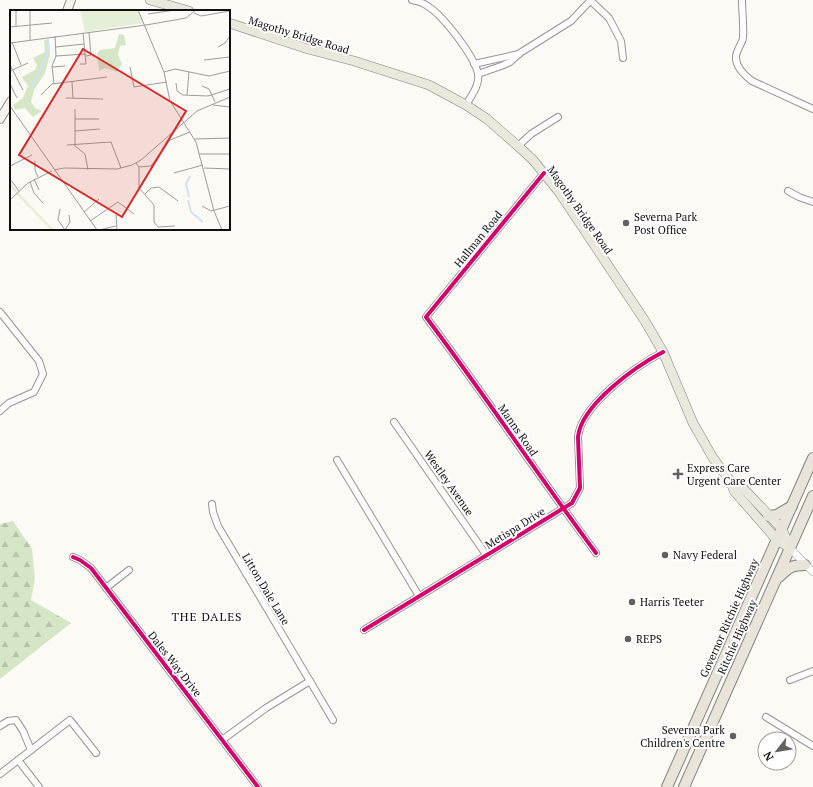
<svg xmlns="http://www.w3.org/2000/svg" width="813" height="787" viewBox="0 0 813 787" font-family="'PT Serif',serif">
<defs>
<pattern id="forest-firs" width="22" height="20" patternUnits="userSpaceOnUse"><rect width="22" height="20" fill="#d4e6c6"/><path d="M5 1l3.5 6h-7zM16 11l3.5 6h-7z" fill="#b5c4a9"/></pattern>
</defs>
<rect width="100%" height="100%" fill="#fbfaf5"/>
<polygon fill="url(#forest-firs)" points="13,521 32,549 35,579 31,600 71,623 0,679 0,524"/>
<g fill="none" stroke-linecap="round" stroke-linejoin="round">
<g stroke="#959593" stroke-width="8">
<g id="minor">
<path d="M412,0C418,1 425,4 429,7C444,17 475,57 478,74C480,85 471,96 466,105"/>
<path d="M742,0C742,12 744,26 743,38C742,44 737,49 736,56C735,67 744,75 752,81L813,109"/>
<polyline points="591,1 609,18 621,41 623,58"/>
<polyline points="474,64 519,54"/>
<polyline points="478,74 501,66 510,62 520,53 571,21 591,0"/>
<polyline points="518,146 531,134 558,117"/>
<path d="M544,173L426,317C484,394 538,475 596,553"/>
<polyline points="788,191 799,197 813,202"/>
<polyline points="0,312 39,361 43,374 34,392 9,403 0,411"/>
<polyline points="394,422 487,556"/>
<polyline points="337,460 419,596"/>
<polyline points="212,504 213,512 218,526 333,720"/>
<polyline points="73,557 80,560 91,568 258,787"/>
<polyline points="106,588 129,570"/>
<path d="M364,630L572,503L580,488L578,437C581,405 636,366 663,352"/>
<polyline points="790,680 813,671"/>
<polyline points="766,717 813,746"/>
<polyline points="0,726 8,721 16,720 23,731 31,750"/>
<polyline points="222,740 266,708 310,681"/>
<polyline points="18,760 39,787"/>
<polyline points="0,774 70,720 96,753"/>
</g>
</g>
<g stroke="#959593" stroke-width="8">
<polyline id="tertiary" points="790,548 813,572"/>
</g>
<g stroke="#8c8b89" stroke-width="10">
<g id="secondary">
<polyline points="67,11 71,0"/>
<polyline points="0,119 11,101"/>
</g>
</g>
<g stroke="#838280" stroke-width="10">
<g id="primary">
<polyline points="150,0 189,11"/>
<polyline points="229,23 308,49 354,61 429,85 466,105 487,119 518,146 533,160 559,192 645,321 663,352 693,423 713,458 731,482 734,491 777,540 790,548"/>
<polyline points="731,482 740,485 782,529 790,548"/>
</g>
</g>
<g stroke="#838280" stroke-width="12">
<g id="trunk">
<polyline points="768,516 777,515 792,506"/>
<path d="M779,577C789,567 792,565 805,565"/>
<polyline points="667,787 813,458"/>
<polyline points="684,787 813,496"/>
</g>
</g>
<use href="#minor" stroke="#fefefe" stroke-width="6"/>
<use href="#tertiary" stroke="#fefefe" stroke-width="7"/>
<use href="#secondary" stroke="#f4f4ec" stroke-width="8"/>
<use href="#primary" stroke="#eae7dc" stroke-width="9"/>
<use href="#trunk" stroke="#e8e4da" stroke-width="10"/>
<g stroke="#fff" stroke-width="6">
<g id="cycleway">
<path d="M544,173L426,317C484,394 538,475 596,553"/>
<polyline points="73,557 80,560 91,568 258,787"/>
<path d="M364,630L572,503L580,488L578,437C581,405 636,366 663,352"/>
</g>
</g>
<use href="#cycleway" stroke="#d6006c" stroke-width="4"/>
</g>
<g fill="#626160" stroke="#fff" stroke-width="1.5">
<circle cx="626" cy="223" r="4"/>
<path d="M676 468h4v4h4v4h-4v4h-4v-4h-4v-4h4z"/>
<circle cx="665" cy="555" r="4"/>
<circle cx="632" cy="602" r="4"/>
<circle cx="628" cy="639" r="4"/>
<circle cx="733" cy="736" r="4"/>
</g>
<g text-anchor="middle" stroke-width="4" stroke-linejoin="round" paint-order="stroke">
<g font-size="11" fill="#0f0f0f" stroke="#fff">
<text transform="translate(299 35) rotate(17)" y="4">Magothy Bridge Road</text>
<text transform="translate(580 210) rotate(55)" y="4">Magothy Bridge Road</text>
<text transform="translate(478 239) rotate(-51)" y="4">Hallman Road</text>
<text transform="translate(518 430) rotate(55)" y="4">Manns Road</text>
<text transform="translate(449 483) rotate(55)" y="4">Westley Avenue</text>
<text transform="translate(515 528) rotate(-32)" y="4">Metispa Drive</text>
<text transform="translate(266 589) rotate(59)" y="4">Litton Dale Lane</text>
<text transform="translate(729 618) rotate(-66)" y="4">Governor Ritchie Highway</text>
<text transform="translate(737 637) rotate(-66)" y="4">Ritchie Highway</text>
<text transform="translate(175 664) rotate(52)" y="4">Dales Way Drive</text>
</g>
<g font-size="11" fill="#0f0f0f" stroke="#fff" text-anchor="start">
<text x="634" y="221">Severna Park<tspan x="634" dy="13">Post Office</tspan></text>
<text x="687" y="472">Express Care<tspan x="687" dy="13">Urgent Care Center</tspan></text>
<text x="673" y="559">Navy Federal</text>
<text x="640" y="606">Harris Teeter</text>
<text x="636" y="643">REPS</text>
<text x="725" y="734" text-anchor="end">Severna Park<tspan x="725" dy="13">Children's Centre</tspan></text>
</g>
<g font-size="12" letter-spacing="1" fill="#0f0f0f" stroke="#fff">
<text x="207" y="621">THE DALES</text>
</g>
</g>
<g transform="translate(10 10)">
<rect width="220" height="220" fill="#fbfaf5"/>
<path d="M70,0H127L134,13L75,22ZM0,171L7,181L44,220H41L5,183L0,176Z" fill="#e4efd7"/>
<path d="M109,24L114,25L116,35L110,36L108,45L112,54L107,62L95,58L89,61L87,44L90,40L105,38ZM34,30H39L40,44L35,63L24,80L21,92L25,98L32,101L23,107L15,98L5,100L3,95L13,88L18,76L12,67L25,60L27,55L23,48L35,42Z" fill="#d4e6c6"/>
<path fill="none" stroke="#cee4f2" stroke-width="2" d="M21,78L32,57L38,41V29M179,187L176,174L180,166M178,190L181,202L193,212"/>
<path fill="none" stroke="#9d9c99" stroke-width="1" d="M128,0L154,62L160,91L186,132L204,201L212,220M6,1V16M184,3L191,6L220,1M138,4L165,0M136,15L176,8L186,0M0,17L42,13M20,30V0M2,32L11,55M0,33L136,15M46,37L74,34M208,37L215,33L220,26M46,46L75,44M76,46L81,45L79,23M194,50L220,47M70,54H76L73,23M0,55L13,80M42,57L55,56M120,57L124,77L157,72M0,61L18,53M154,62L165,59L199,66L220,61M62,72L63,88M166,73L167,81L173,85L198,86L220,79M0,74L7,88M44,74L42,56L46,46L45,26M192,76L199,79L205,92M31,85L42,74L97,67M177,85L179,62M56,88L93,89M203,95L220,97M0,96L87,220M65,99V136L75,144L78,160M65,109H89M65,121L90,119M185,129L220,128M57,135L101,132L111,158M189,144H220M25,151V160L28,167M126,153L129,157L141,156L160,130L180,122M0,156L22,145M129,157V178L144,195V212L148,217L165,216M194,158L220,159M44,160L54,158L107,159L122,155L131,150L187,101L220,87M164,163L193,155M0,169L9,181M24,169L29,180M20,172L24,183L33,193M135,184L141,178L149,177L168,191M0,190L18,173L42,161M192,196L201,201L220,196M50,199L48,210L55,220M74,202L89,189M106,205L107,220M80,211L108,192L124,204M55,220L60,212L59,205M89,220L106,216"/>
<path fill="#d62828" fill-opacity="0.15" stroke="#d62828" stroke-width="2" d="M73,39L176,101L112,207L9,145Z"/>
<rect width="220" height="220" fill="none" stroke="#0f0f0f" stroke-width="2"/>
</g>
<g transform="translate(777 751) rotate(239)"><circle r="19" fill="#ffffff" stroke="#9f9f9f"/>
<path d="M0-3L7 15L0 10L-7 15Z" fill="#626160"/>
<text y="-6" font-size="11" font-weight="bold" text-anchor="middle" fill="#0f0f0f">N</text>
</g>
</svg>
